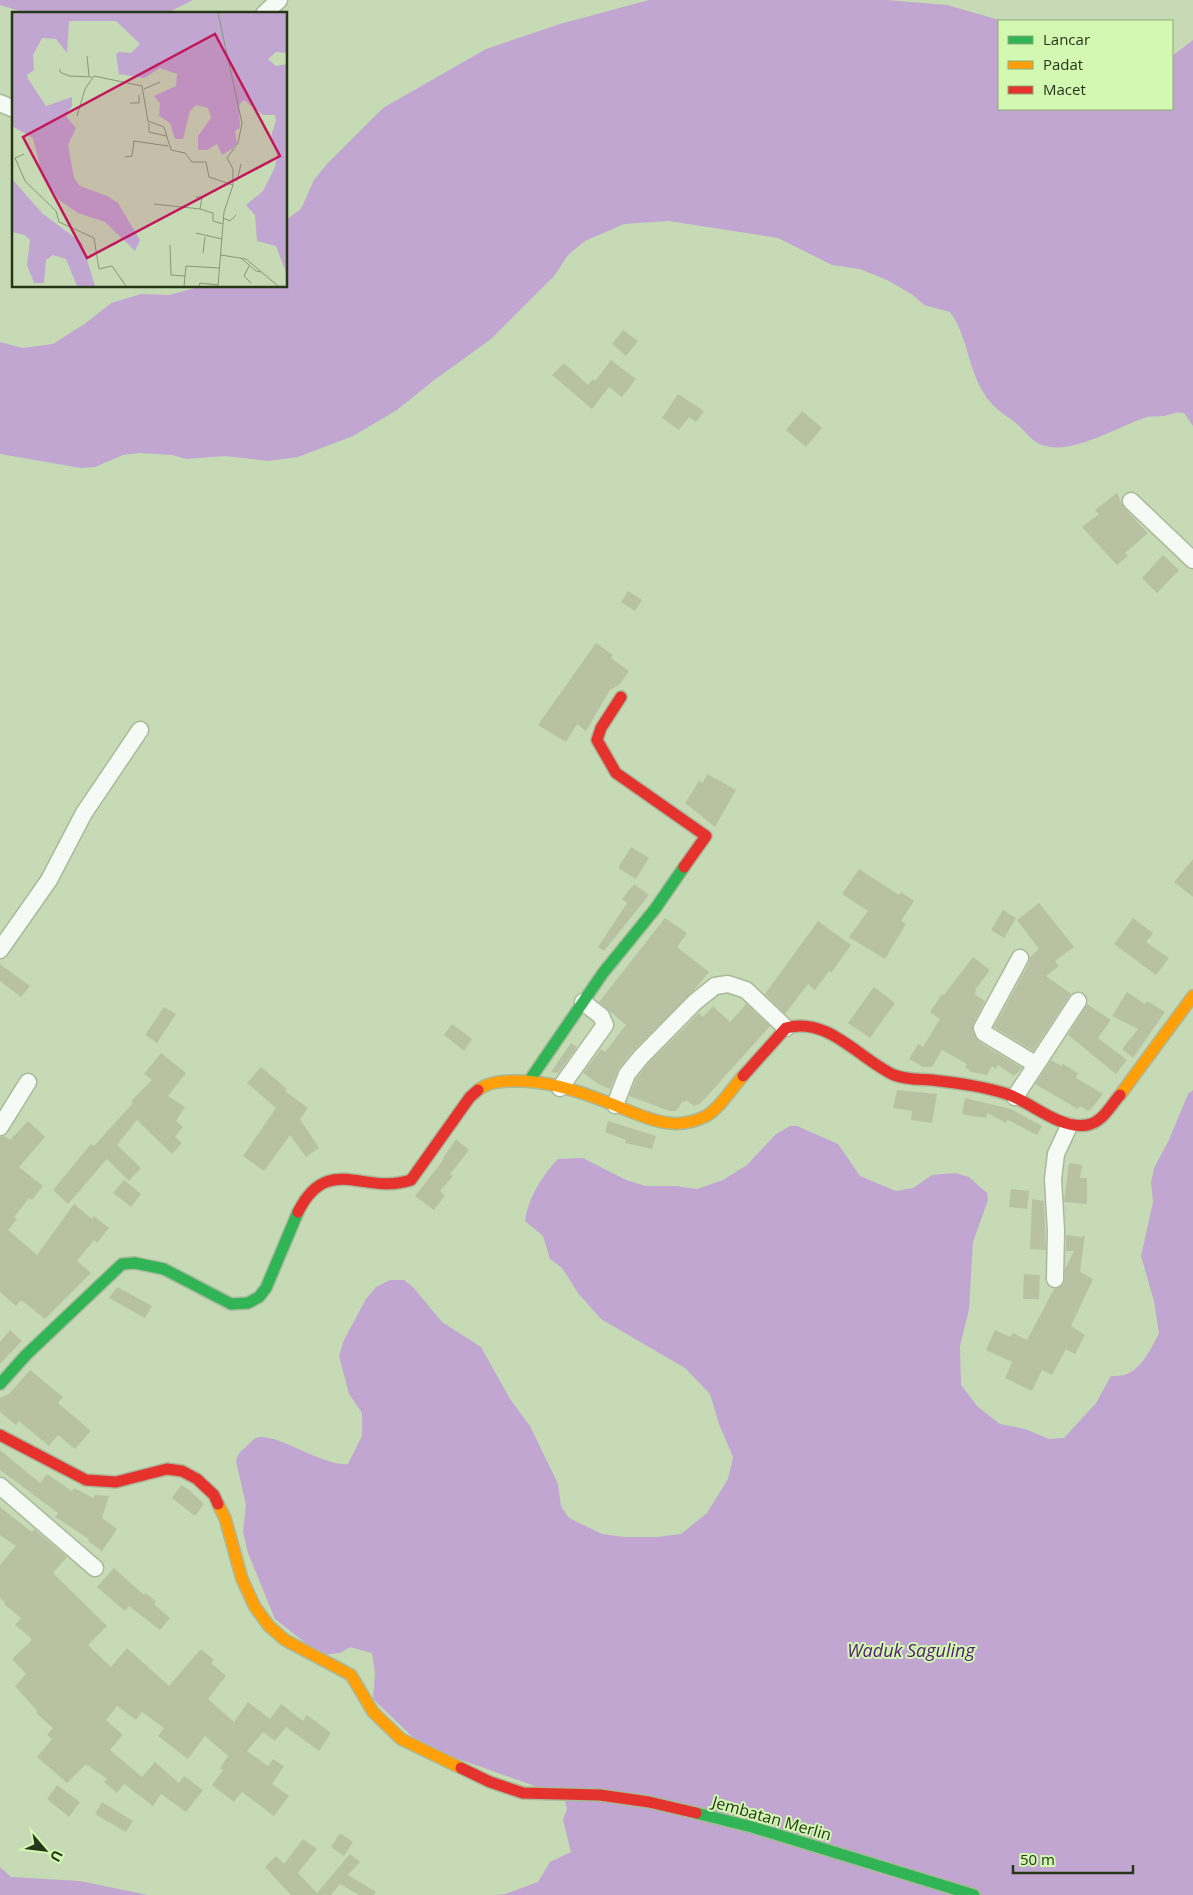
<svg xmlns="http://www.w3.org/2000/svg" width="1193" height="1895" viewBox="0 0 1193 1895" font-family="'Open Sans',sans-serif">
<rect width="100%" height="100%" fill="#c6dbb5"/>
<g fill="#c0a6d0">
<polygon points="0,0 193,0 165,14 29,14 0,5"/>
<path d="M649,0H887L947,5L1003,21H999V109H1172V56L1193,40V426L1184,413C1175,411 1171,415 1162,416C1157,417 1152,416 1147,417C1118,426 1072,456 1042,445C1031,441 1027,433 1019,426C1011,418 1000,413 992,404C967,376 970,339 950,312L924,305L913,295L887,280L860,269L832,265L778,238L669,221L624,224L585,241L568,255L554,276L491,339L433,381L397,410L353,436L298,457L268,461L225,456L186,459L172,455L139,453L123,455L95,467L81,468L0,454V342L23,348L53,344L86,323L111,303L141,294L169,295L202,286H286V220L301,209L314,180L327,164L383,108L486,49L560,24Z"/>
<path d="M1193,1090V1895H494L505,1894L538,1882L550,1862L571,1852L563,1820L567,1809L565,1799L532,1785L422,1746L373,1699L375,1673L372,1653L350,1647L340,1653L321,1655L275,1619L248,1553L243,1532L246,1505L236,1461C238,1453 241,1451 247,1446C249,1444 253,1439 256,1438C275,1431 322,1467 348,1464L362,1436V1413L349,1394L339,1356L344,1340L366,1299L376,1287L390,1280H404L413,1287L442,1322L481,1347L510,1399L530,1426L558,1484L561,1506L569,1518L602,1534L624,1537H657L681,1534L707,1513L728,1479L733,1457L719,1424L710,1394L685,1368L601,1319L578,1293L562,1268L550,1259L543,1236L525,1221C528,1198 542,1176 558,1159L583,1158L626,1180L646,1186H675L697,1189L723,1180L747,1165L776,1134L790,1126H797L838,1144L860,1176L896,1191L913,1188L932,1175L955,1173L969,1177L987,1193L988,1200L973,1242L969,1309L960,1346L961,1385L978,1407L1000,1424L1025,1429L1049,1439L1064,1438L1096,1403L1111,1376C1116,1376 1122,1376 1127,1374C1141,1369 1153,1346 1159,1333L1154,1301L1141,1256L1153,1202L1151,1183L1154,1168L1169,1140L1188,1094Z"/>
<polygon points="0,1867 11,1877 80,1881 148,1895 0,1895"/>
</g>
<g fill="#b8c2a2">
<polygon points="623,330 638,341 626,356 612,344"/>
<polygon points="611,360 636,379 622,397 609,387 592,409 552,375 564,363 588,385 593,379 595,381"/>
<polygon points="678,394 704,411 696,422 689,417 679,430 662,418"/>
<polygon points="802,411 822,428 806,447 786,430"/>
<polygon points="1117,493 1124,508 1148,533 1125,553 1128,556 1117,565 1082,527 1099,514 1095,510"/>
<polygon points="1163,555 1179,570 1157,593 1142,578"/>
<polygon points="628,591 642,600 635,611 621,602"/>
<polygon points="596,643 613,655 611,658 629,671 620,684 610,690 586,731 577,724 566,742 538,725"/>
<polygon points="707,774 736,790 715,827 685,803 699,781 703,783"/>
<polygon points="631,847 649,858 636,879 618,868"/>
<polygon points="1193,859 1193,897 1174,882"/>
<polygon points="859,869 899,895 901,892 914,901 901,921 906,924 885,959 849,937 868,911 842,894"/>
<polygon points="634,884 649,895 604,951 598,947 627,903 622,899"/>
<polygon points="1039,903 1074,947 1055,961 1059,966 1046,976 1071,994 1033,1051 994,1027 1029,963 1030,957 1039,949 1017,920"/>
<polygon points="1003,910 1016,918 1004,938 991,930"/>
<polygon points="665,918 687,933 677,947 709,972 694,990 633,1051 619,1068 610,1089 600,1085 583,1073 601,1049 605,1052 626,1025 599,1002"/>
<polygon points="1133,918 1153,933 1146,942 1169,958 1156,975 1114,944"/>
<polygon points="818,921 851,945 831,973 829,971 815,990 808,984 785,1014 765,994"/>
<polygon points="973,957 990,970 975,990 977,991 974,994 985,1001 973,1024 973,1032 979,1042 1022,1068 1014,1076 998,1065 996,1069 992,1066 987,1075 971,1072 965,1067 967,1064 942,1050 932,1067 923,1067 909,1059 918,1044 923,1047 940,1019 930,1012 942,994 944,995"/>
<polygon points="0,964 30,986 21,997 0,981"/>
<polygon points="874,987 895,1003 870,1038 848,1023"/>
<polygon points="1127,992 1145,1004 1147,1001 1165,1012 1133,1058 1122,1049 1138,1029 1112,1016"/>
<polygon points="746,1004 770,1026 700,1104 694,1106 686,1100 685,1102 683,1101 676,1111 670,1111 629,1096 636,1079 648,1064 699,1013 703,1017 713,1006 730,1022"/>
<polygon points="1087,1004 1111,1020 1098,1038 1127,1060 1116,1074 1068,1035"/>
<polygon points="164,1007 176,1014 157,1043 145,1035"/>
<polygon points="452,1024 472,1039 464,1051 444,1035"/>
<polygon points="571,1043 577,1047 558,1073 551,1072"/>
<polygon points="161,1053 186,1073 168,1096 185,1107 176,1121 183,1127 175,1137 182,1143 172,1154 137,1120 117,1145 141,1168 129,1181 107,1159 68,1204 53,1190 91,1144 94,1146 133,1103 131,1101 152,1080 144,1074"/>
<polygon points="1051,1060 1061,1066 1063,1064 1078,1073 1076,1078 1103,1094 1091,1109 1088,1111 1080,1106 1078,1109 1035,1084"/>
<polygon points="261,1067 287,1089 285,1091 308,1108 300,1119 319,1148 306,1157 290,1135 264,1171 243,1156 276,1108 247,1083"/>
<polygon points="897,1090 937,1094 932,1123 911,1120 912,1111 893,1108"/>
<polygon points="965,1098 1011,1109 1042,1126 1037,1135 1008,1120 1006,1123 987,1113 986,1118 965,1115 962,1113"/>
<polygon points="28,1121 45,1137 19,1167 43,1186 32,1200 29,1198 14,1217 17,1219 8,1230 37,1255 74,1204 92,1219 94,1216 109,1228 97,1243 94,1240 77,1261 91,1273 45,1319 21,1300 16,1306 0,1292 0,1137 4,1136 10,1140"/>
<polygon points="608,1121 656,1136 652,1149 625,1143 626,1140 605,1132"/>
<polygon points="456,1139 469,1150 450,1174 453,1176 440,1191 445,1195 434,1210 415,1196 444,1159 443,1158"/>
<polygon points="1069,1163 1082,1165 1080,1178 1087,1178 1087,1204 1064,1202"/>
<polygon points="124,1180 141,1194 131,1207 113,1193"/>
<polygon points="1011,1189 1029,1191 1027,1209 1009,1207"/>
<polygon points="1032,1199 1044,1201 1046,1250 1030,1249"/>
<polygon points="1066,1235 1082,1237 1085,1235 1080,1272 1093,1279 1071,1326 1085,1335 1075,1354 1066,1349 1052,1375 1042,1370 1032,1391 1005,1378 1012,1362 986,1350 995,1330 1010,1337 1013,1333 1027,1340 1054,1289 1064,1284 1065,1269 1074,1251 1066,1251"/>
<polygon points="1024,1274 1040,1275 1039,1299 1023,1299"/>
<polygon points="117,1287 152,1306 145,1318 109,1298"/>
<polygon points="10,1330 22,1341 0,1364 0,1342"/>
<polygon points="30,1370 63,1397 58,1403 91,1431 75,1449 58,1435 49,1446 19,1421 16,1425 0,1412 0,1398 10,1393"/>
<polygon points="0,1450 40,1483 47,1474 72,1491 74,1488 93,1498 95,1495 109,1496 102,1518 117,1529 102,1551 88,1541 89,1539 55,1517 58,1513 0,1470"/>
<polygon points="181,1485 189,1490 204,1504 195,1516 172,1498"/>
<polygon points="0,1507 32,1532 34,1529 67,1557 53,1573 107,1626 88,1645 111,1667 127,1648 169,1686 201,1649 214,1660 211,1663 226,1676 208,1699 234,1722 248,1702 270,1719 281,1704 303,1721 307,1715 331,1733 319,1751 286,1727 275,1741 263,1732 247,1751 268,1766 273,1759 284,1766 272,1784 289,1796 274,1816 242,1792 234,1802 212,1785 223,1770 220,1768 228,1756 205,1736 188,1759 158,1736 164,1728 142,1712 136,1720 117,1706 106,1720 123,1735 110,1750 142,1777 155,1762 179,1783 184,1776 203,1790 186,1812 161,1794 153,1806 124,1784 117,1793 104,1782 107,1779 86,1764 67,1783 37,1757 52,1739 47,1735 53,1728 36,1713 38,1712 15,1686 26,1674 12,1659 31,1641 31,1638 15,1625 21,1618 4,1604 5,1602 0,1598 0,1565 16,1546 0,1535"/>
<polygon points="114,1568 144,1595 145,1593 156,1601 154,1604 170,1618 160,1630 129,1606 125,1611 97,1587"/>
<polygon points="57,1785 80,1802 69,1817 47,1799"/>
<polygon points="102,1802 133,1821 126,1832 95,1814"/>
<polygon points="340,1833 353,1842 344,1856 331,1847"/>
<polygon points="303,1839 317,1849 298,1873 317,1893 350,1854 360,1862 348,1875 376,1892 374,1895 359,1895 340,1884 331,1895 291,1895 265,1867 276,1856 284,1864"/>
</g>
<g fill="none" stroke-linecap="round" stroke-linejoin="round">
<g stroke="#a9b99b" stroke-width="19">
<g id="street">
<polyline points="264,14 279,0"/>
<polyline points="0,103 14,109"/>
<polyline points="1131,501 1193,560"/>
<polyline points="0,950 49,880 84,813 140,730"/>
<polyline points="1020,958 982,1028 984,1033 1035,1064"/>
<polyline points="560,1088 605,1025 601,1016 583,1002"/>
<polyline points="1015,1097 1078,1001"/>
<polyline points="615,1105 627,1074 641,1057 695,1002 715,986 728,984 746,990 786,1028"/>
<polyline points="0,1127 28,1082"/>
<polyline points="1055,1279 1056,1231 1053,1179 1056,1154 1069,1126"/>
<polyline points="0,1486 95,1568"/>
</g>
</g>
<g stroke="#a9b99b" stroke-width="14">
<g id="fast">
<polyline points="529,1081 603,973 655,909 684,867"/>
<polyline points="0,1384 26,1355 122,1264 135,1263 164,1269 231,1304 248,1303 259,1297 266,1288 298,1212"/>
<polyline points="696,1813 752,1827 974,1895"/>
</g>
</g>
<g stroke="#a9b99b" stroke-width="14">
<g id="slow">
<path d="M478,1090C489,1082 501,1081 514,1081C545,1080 576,1090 604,1101C638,1113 670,1135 706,1116C718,1110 733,1087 743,1076"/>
<polyline points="1120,1095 1193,996"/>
<polyline points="218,1504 225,1518 242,1579 255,1607 269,1626 285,1640 351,1675 373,1712 401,1739 461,1768"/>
</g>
</g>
<g stroke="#a9b99b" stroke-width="14">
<g id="jam">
<polyline points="621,697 601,728 597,740 616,773 706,836 684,867"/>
<path d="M743,1076L786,1028C828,1016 859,1059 894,1075C907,1080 918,1079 932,1080C957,1083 982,1086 1007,1094C1031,1102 1060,1130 1087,1125C1103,1122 1110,1106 1120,1095"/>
<path d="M298,1212C328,1152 364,1196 411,1180L470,1097L478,1090"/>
<polyline points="0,1435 86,1480 116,1482 167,1469 182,1471 197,1479 214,1495 218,1504"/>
<polyline points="461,1768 490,1782 523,1793 600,1795 649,1802 696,1813"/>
</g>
</g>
<use href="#street" stroke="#f6faf4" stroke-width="16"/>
<use href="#fast" stroke="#30b455" stroke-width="11"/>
<use href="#slow" stroke="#ff9f0a" stroke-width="11"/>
<use href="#jam" stroke="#e5322d" stroke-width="11"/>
</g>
<g text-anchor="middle" stroke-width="4" stroke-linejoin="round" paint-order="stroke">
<g font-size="16" fill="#273519" stroke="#d2f8b2">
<text transform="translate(772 1818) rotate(16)" y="6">Jembatan Merlin</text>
</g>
<g font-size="18" font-style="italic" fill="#551a73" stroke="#d2f8b2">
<text x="911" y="1657">Waduk Saguling</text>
</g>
</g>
<g transform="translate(12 12)">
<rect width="275" height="275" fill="#c6dbb5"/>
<path d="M0,1H275V41L264,40L256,47L264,54L275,52V263L264,234L245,229L243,203L234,193L251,179L263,155L265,143L259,124L264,109L263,103H251L232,88L227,93L228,116L223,119L225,131L220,137L210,143L205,132L195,138H186V124L199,106L196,96L184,93L178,99L171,127H163L158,111L147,104L148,91L142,84L164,74L165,62L148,56L132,66L107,62L104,42L107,40L119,41L128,32L104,9H57L55,41L44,27L30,26L21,43L22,58L15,63L16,67L34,94L60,85V94L53,103L64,116L56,133L62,166L68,174L95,184L106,191L128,228L123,239L93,210L66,201L47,188L30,162L21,126L0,114ZM0,167L31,202L70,231L83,274H65L54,247L41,243L34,248L32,271H22L15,253L18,228L13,223L0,220Z" fill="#c0a6d0"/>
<path fill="none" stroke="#869977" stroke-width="1" d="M206,1L230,111L226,131L215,146L221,157V173L212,200L206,274M75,44L77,64M48,57V60L57,64L80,65M132,77L148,70M118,91H127V83M65,104L73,77L82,64L130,74L136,109L152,115L159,138L173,141L180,150H194L197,165L221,173M137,111V120L154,124M12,142L3,146L13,169L44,199L47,210L82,226L87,257L100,254L114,274M113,145L120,144L122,129L156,134M225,169L229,152M184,185H190L188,197L201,201V209L211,212M142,192L188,197M211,206L218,209L224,203M184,221L210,227M158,233L159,263L173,264M191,241L193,225M209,243L234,247L266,274M230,247L244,259L249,260M237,254L232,264L239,271M172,274L174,254L207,256M187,274L188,271L206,273"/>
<path fill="#c2185b" fill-opacity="0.15" stroke="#c2185b" stroke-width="2.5" d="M203,22L268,144L75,246L11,125Z"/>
<rect width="275" height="275" fill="none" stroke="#273519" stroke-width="2.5"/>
</g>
<rect x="998" y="20" width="175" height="90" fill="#d2f8b2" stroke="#8eaa75"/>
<rect x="1008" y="36" width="25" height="8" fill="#30b455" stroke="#8eaa75"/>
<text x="1043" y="45" font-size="15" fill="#273519">Lancar</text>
<rect x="1008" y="61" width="25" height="8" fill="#ff9f0a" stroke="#8eaa75"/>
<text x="1043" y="70" font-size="15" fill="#273519">Padat</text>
<rect x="1008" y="86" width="25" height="8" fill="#e5322d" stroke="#8eaa75"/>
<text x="1043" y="95" font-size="15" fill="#273519">Macet</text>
<g transform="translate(45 1850) rotate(118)" stroke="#d2f8b2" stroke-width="4" paint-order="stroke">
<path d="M0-4L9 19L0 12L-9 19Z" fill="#273519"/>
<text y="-8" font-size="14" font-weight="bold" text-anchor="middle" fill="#273519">U</text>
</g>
<path d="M1013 1865v8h120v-8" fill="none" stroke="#273519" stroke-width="2.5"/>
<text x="1020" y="1865" font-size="15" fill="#273519" stroke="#d2f8b2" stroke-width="4" paint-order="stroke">50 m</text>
</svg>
